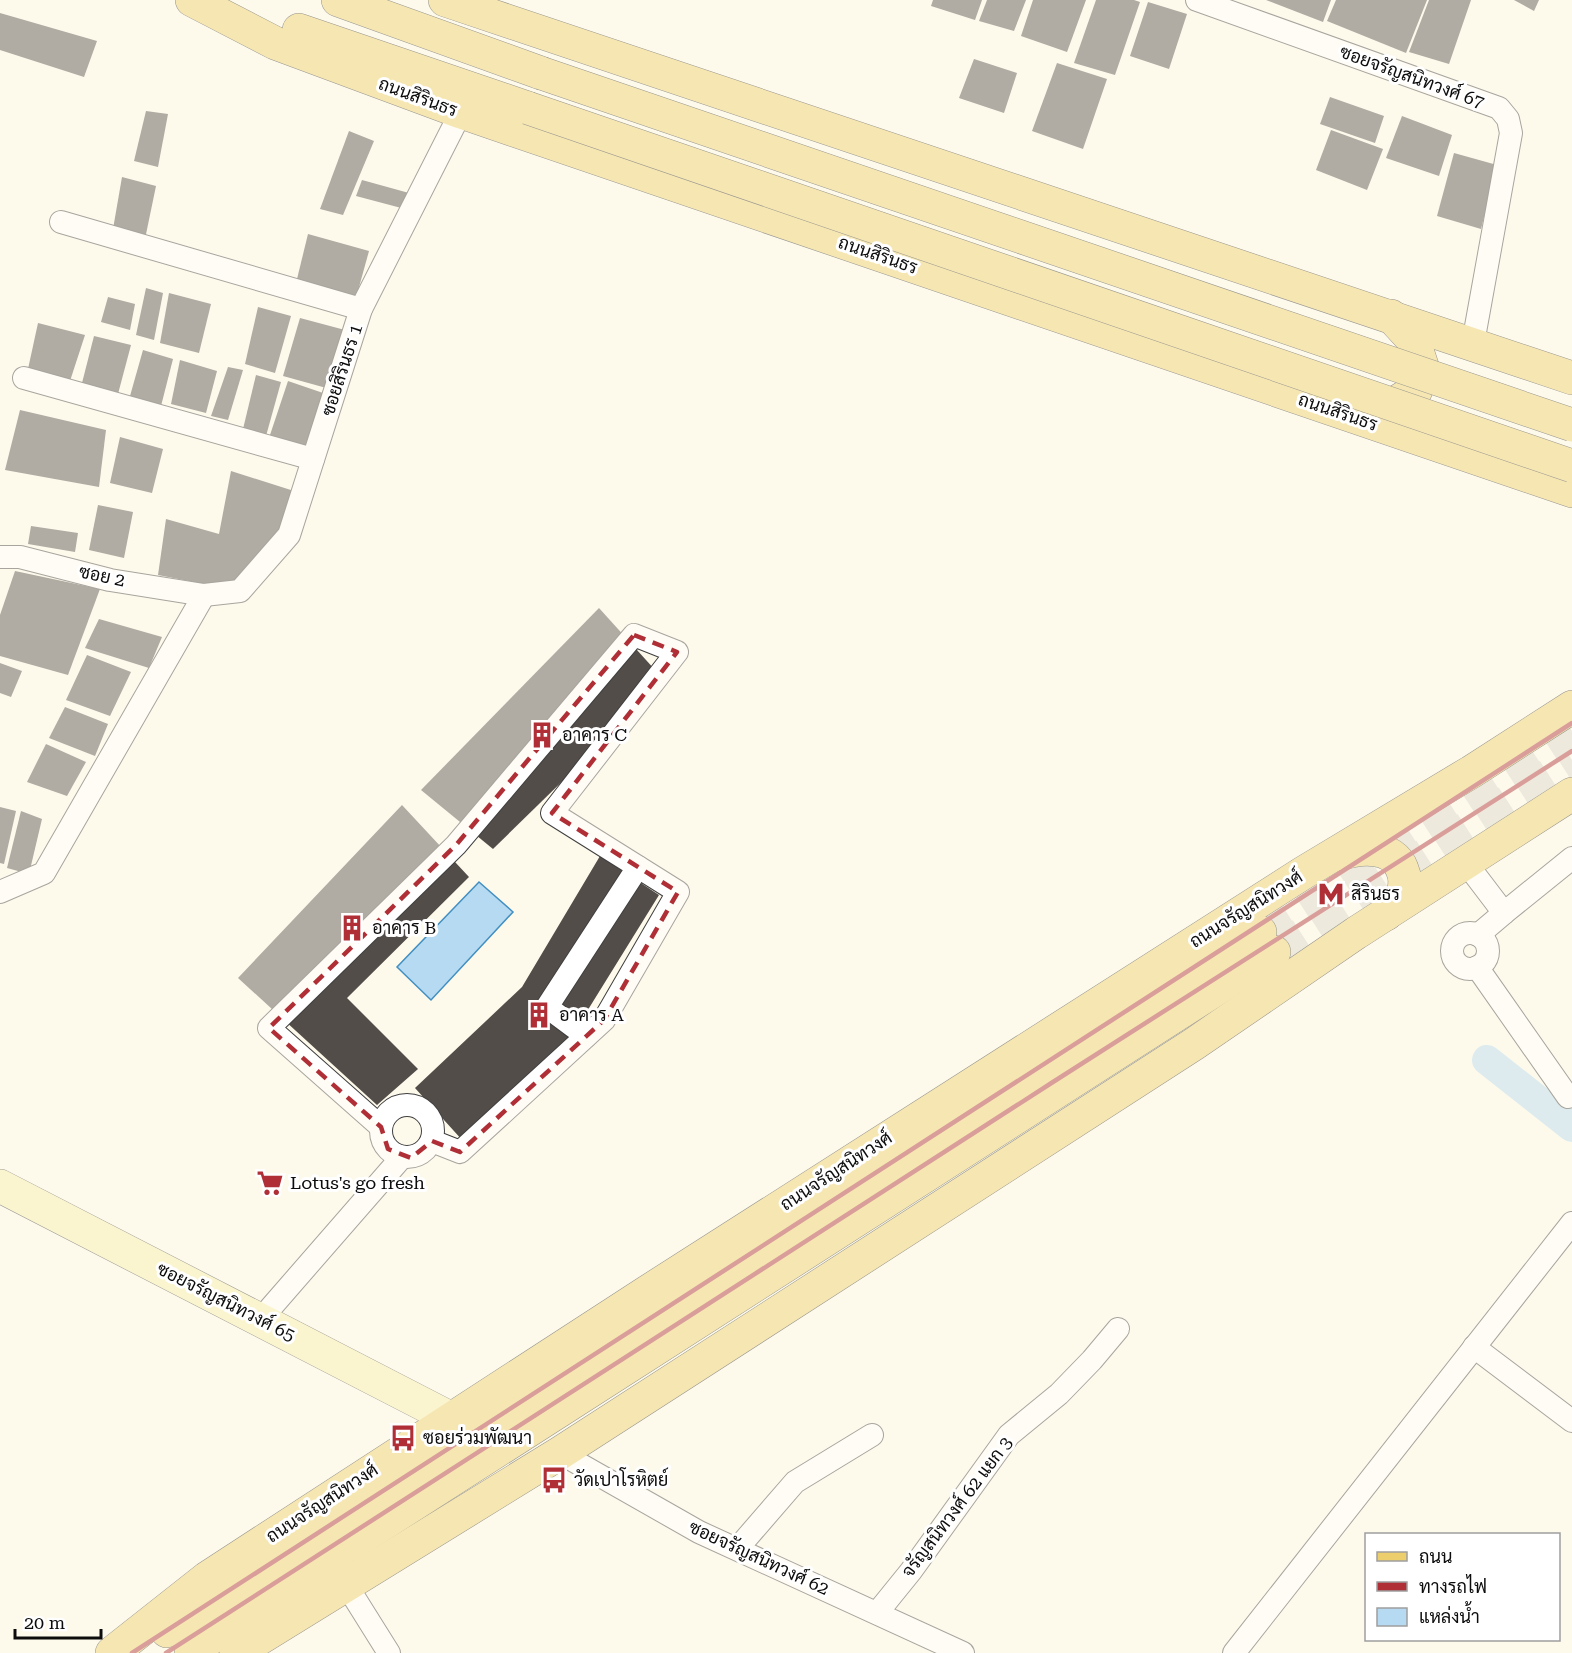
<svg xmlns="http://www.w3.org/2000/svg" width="1572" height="1653" viewBox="0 0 1572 1653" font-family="'Roboto Serif',Sarabun,serif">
<rect width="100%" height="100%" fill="#fdfaec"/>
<polygon fill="#b5daf1" stroke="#428fc2" stroke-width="1.5" points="479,882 513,912 431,1000 397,967"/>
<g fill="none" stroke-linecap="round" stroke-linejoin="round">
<polyline stroke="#b5daf1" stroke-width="30" points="1487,1060 1572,1127"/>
</g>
<g fill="#534d49">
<polygon points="933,0 982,0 975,20 931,6"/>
<polygon points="987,0 1026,0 1014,31 979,21"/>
<polygon points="1033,0 1086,0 1067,52 1021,36"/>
<polygon points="1096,0 1134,0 1140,2 1115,75 1074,63"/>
<polygon points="1266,0 1331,0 1323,22"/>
<polygon points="1336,0 1427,0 1406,53 1327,21"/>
<polygon points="1429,0 1471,0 1449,64 1409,52"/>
<polygon points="1514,0 1539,0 1534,11"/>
<polygon points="1148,2 1187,14 1169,69 1130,56"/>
<polygon points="0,13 97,41 84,77 0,50"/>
<polygon points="974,59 1017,73 1004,113 959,98"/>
<polygon points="1057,63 1107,79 1083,149 1032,131"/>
<polygon points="1330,97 1384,116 1375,143 1320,124"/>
<polygon points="146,111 168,114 158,167 134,161"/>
<polygon points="1402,116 1452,135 1439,176 1386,158"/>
<polygon points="1331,130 1383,149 1367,190 1316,170"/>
<polygon points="349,131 374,141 343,215 320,209"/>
<polygon points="1454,153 1497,165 1481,229 1437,216"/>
<polygon points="122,177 156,186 145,239 113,229"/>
<polygon points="362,180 409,193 405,209 356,196"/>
<polygon points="308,234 369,251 356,298 297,279"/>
<polygon points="146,288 163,293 154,340 136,335"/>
<polygon points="169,293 211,304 199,353 160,343"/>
<polygon points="108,297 135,304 130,330 101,322"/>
<polygon points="258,307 291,316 275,373 245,364"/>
<polygon points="300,318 345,330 330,389 283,376"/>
<polygon points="38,323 85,335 70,381 28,369"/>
<polygon points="94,336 131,345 118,394 82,383"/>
<polygon points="143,350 173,359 161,406 130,396"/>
<polygon points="180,360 217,371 206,413 171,404"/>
<polygon points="228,367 243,370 228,420 211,416"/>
<polygon points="256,375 281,382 266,436 243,429"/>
<polygon points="288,381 326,394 308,450 269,438"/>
<polygon points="20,410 106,430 99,487 5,470"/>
<polygon points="120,437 163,449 152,493 110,483"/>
<polygon points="231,471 294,491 273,554 240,591 158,575 166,519 219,534"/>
<polygon points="98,505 133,512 124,558 89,550"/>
<polygon points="31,526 78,533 75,552 28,544"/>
<polygon points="15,571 100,589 68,675 0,656 0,615"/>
<polygon points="599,608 665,681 493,849 421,790"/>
<polygon points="99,619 162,637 149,668 85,648"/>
<polygon points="87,655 131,672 110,716 66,700"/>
<polygon points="0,663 22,671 11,697 0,693"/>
<polygon points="65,707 108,724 95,756 49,738"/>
<polygon points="46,744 86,762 67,796 27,782"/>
<polygon points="402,805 469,877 347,998 418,1069 377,1105 238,978"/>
<polygon points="0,807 16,811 4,864 0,863"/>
<polygon points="21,811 42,819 29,874 7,868"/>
<polygon points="600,856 659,895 568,1042 463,1141 415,1088 522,987"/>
</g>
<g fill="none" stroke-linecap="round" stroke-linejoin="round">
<g stroke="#d9d6ca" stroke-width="33" stroke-dasharray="33 16" stroke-linecap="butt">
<polyline points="1260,932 1572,731"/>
<polyline points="1274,952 1572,760"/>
</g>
<g stroke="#3f3f3f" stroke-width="24">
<g id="street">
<polyline points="1197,0 1499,108 1508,119 1511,133 1473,343"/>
<polyline points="61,222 361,309"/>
<polyline points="24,378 313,459"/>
<polyline points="0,557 20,557 110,580 204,595 240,591 289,535 361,309 461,112"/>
<polyline points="1466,863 1504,913 1478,935"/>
<polyline points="0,892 44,873 204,595"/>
<polyline points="1504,913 1572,858"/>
<circle cx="1470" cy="951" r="18"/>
<polyline points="1477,967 1568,1097 1572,1095"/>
<polyline points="586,1036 547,1007 638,867"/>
<circle cx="407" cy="1131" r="26"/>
<polyline points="381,1127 269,1028 456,845 634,635 677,652 552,813 678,892 604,1020 460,1152 432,1141"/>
<polyline points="260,1320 402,1157"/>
<polyline points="1474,1347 1572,1421"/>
<polyline points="560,1453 699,1532 963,1653"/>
<polyline points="737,1549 795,1482 872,1435"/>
<polyline points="347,1586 389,1653"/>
<polyline points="877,1613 911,1571 1009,1435 1059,1394 1092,1360 1118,1329"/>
<polyline points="1234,1653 1572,1223"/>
</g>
</g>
<g stroke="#2e2e2e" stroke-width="34">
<polyline id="secondary" points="0,1186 452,1419"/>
</g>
<g stroke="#1d1d1d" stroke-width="34">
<g id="primary">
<polyline points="192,0 275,43 461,112 1572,491"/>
<polyline points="338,0 541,73"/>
<polyline points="445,0 1572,378"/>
<polyline points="299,30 528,108"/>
<polyline points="1370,408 1395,403 1416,390 1423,369 1414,341 1391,316"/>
<path d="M1341,854C1361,847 1393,845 1402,869C1405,876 1406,884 1403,892C1400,900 1391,907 1386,914"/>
<polyline points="167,1631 225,1598 1260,932"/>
<polyline points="112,1653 207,1578 647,1292 1303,873 1471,772 1572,707"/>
<polyline points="191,1653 238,1617 1274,952"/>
<polyline points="236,1653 560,1453 1194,1044 1356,933 1572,794"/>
</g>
</g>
<use href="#street" stroke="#fff" stroke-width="22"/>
<use href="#secondary" stroke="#f8f0ac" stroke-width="33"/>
<use href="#primary" stroke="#edce6c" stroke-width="33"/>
<g stroke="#b02f36" stroke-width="4.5">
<path d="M132,1653C613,1345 1091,1032 1572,723"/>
<polyline points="166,1653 1053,1082 1572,751"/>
</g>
<g stroke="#1d1d1d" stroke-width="34" stroke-linecap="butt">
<g id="primary-bridge">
<polyline points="541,73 1572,425"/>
<polyline points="528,108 1572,466"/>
</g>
</g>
<use href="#primary-bridge" stroke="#edce6c" stroke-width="33"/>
</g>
<path d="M0 0H1572V1653H0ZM634,635L677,652L552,813L678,892L604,1020L460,1152L432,1141L411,1158L388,1149L381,1127L269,1028L456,845Z" fill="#fdfaec" fill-opacity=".55" fill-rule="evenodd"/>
<path fill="none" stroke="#b02f36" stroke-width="4.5" stroke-dasharray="12 8" stroke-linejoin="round" d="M634,635L677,652L552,813L678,892L604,1020L460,1152L432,1141L411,1158L388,1149L381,1127L269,1028L456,845Z"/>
<defs>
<g id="building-bare" transform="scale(2.07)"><path d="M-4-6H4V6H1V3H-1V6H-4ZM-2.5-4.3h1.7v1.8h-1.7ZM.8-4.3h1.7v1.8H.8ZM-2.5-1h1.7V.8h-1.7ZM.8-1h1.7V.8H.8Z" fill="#b02f36" stroke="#fff" stroke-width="2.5" paint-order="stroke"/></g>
<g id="metro-bare" transform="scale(2.07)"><path d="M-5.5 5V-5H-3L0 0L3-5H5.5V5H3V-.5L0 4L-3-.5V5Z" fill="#b02f36" stroke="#fff" stroke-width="2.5" paint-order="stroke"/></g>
<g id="supermarket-bare" transform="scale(2.07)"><path d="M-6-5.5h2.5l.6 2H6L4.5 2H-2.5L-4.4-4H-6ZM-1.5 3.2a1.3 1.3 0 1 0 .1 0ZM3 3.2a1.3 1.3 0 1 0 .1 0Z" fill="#b02f36" stroke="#fff" stroke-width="2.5" paint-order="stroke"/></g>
<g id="bus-bare" transform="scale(2.07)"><path d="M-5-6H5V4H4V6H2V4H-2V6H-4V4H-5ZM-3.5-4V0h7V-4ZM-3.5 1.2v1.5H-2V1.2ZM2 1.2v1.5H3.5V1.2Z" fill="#b02f36" stroke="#fff" stroke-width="2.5" paint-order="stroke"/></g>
</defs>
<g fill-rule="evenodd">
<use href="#building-bare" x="542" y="735"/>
<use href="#metro-bare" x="1331" y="894"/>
<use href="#building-bare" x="352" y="928"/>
<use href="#building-bare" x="539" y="1015"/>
<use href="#supermarket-bare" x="270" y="1183"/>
<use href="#bus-bare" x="403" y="1438"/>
<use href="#bus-bare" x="554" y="1480"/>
</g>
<g text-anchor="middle" stroke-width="6" stroke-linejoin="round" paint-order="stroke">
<g font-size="18" fill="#0c0c0c" stroke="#fff">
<text transform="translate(1412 77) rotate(20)" y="6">ซอยจรัญสนิทวงศ์ 67</text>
<text transform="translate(418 97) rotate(20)" y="6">ถนนสิรินธร</text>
<text transform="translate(878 255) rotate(19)" y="6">ถนนสิรินธร</text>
<text transform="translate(342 370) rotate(-72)" y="6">ซอยสิรินธร 1</text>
<text transform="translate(1338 412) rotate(19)" y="6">ถนนสิรินธร</text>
<text transform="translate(102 576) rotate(12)" y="6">ซอย 2</text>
<text transform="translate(1246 909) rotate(-32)" y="6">ถนนจรัญสนิทวงศ์</text>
<text transform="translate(836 1171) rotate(-33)" y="6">ถนนจรัญสนิทวงศ์</text>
<text transform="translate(226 1302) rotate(27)" y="6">ซอยจรัญสนิทวงศ์ 65</text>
<text transform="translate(322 1503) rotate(-33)" y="6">ถนนจรัญสนิทวงศ์</text>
<text transform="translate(957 1507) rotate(-53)" y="6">จรัญสนิทวงศ์ 62 แยก 3</text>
<text transform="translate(759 1558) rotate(25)" y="6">ซอยจรัญสนิทวงศ์ 62</text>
</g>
<g font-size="18" fill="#0c0c0c" stroke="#fff" text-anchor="start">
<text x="562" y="741">อาคาร C</text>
<text x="1351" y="900">สิรินธร</text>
<text x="372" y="934">อาคาร B</text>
<text x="559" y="1021">อาคาร A</text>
<text x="290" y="1189">Lotus's go fresh</text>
<text x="423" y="1444">ซอยร่วมพัฒนา</text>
<text x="574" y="1486">วัดเปาโรหิตย์</text>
</g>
</g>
<rect x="1365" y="1533" width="195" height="108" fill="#ffffff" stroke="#9e9e9e" stroke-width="1.5"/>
<rect x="1377" y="1552" width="30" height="9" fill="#edce6c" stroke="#9e9e9e" stroke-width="1.5"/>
<text x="1419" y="1563" font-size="18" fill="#0c0c0c">ถนน</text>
<rect x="1377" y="1582" width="30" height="9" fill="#b02f36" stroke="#9e9e9e" stroke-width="1.5"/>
<text x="1419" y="1593" font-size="18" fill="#0c0c0c">ทางรถไฟ</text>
<rect x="1377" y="1608" width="30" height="18" fill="#b5daf1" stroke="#9e9e9e" stroke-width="1.5"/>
<text x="1419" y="1623" font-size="18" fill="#0c0c0c">แหล่งน้ำ</text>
<path d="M15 1629v9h86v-9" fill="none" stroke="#0c0c0c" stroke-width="3"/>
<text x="24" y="1629" font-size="18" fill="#0c0c0c" stroke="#ffffff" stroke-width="4.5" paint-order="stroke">20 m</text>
</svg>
